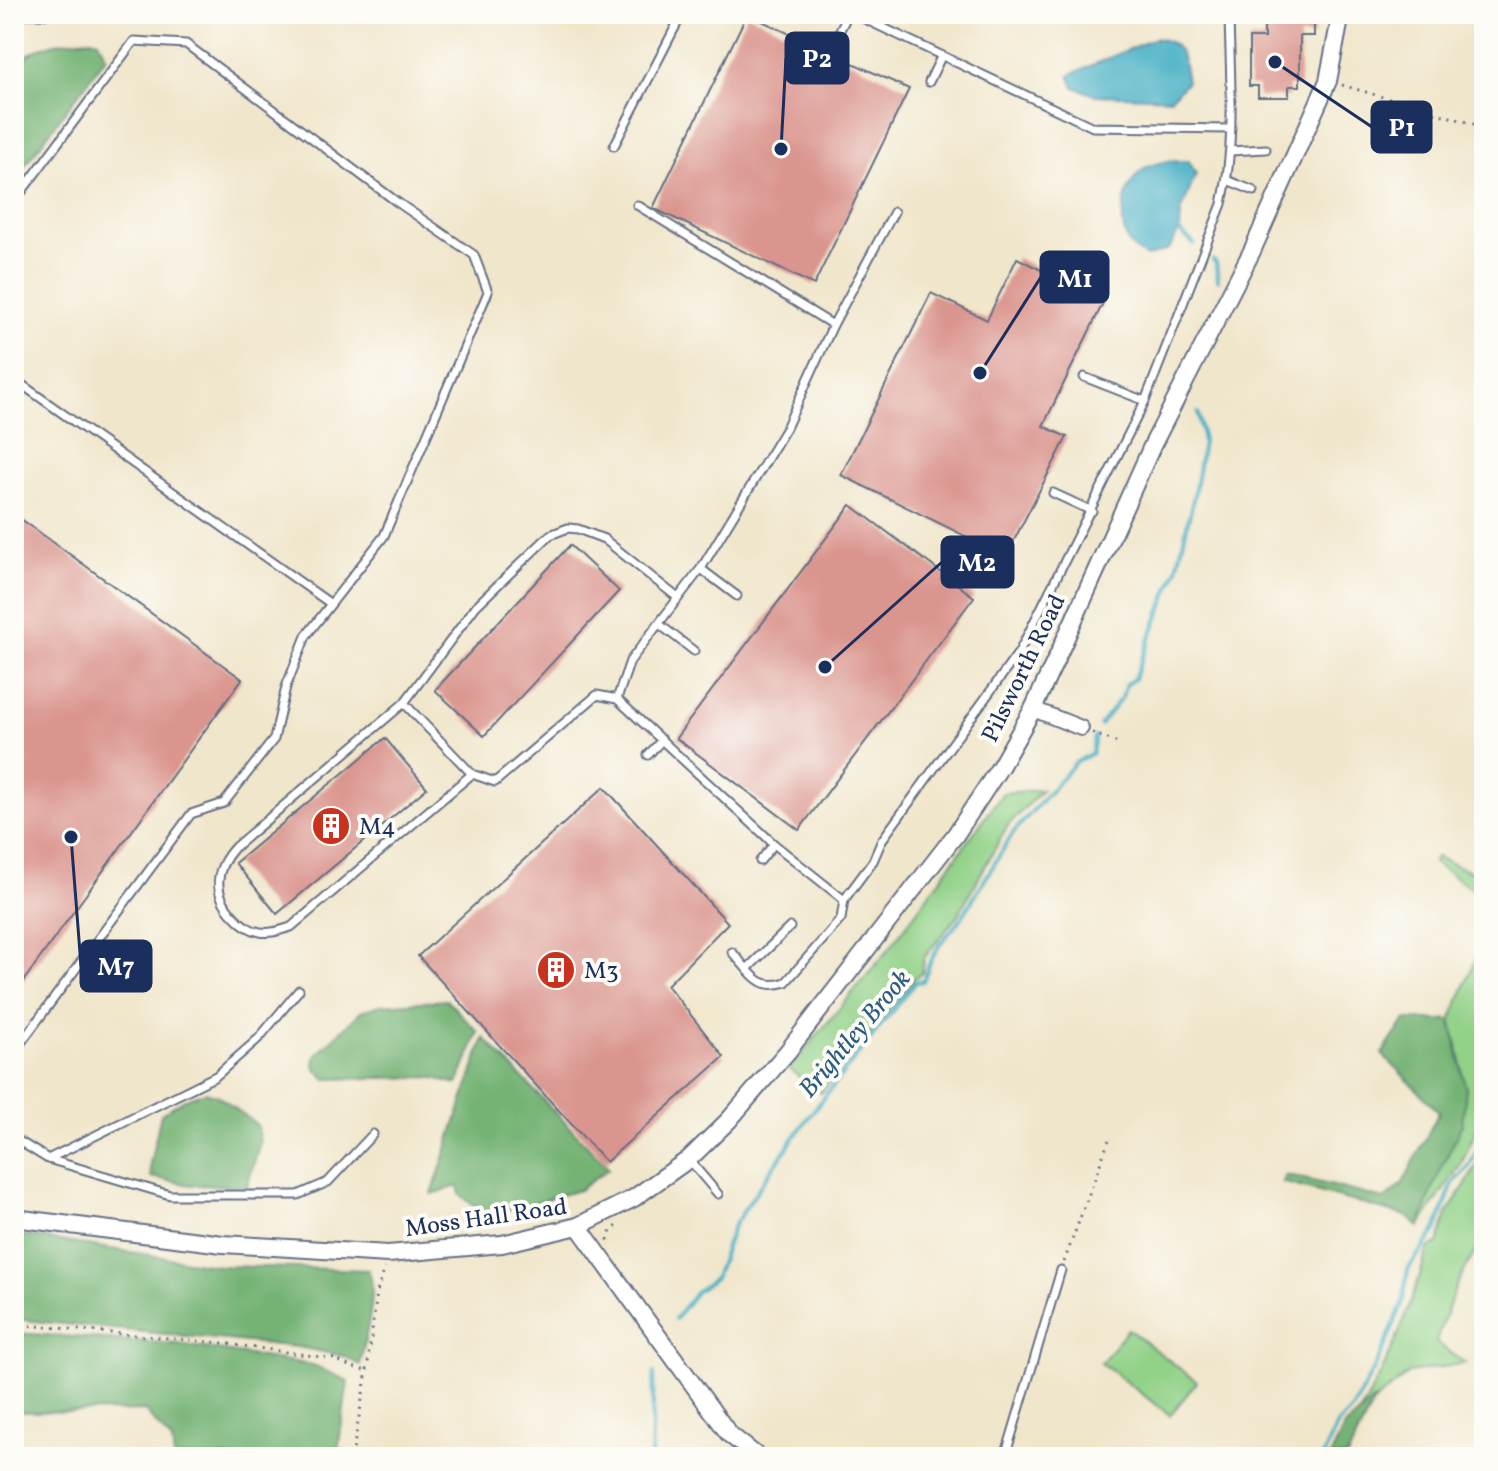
<svg xmlns="http://www.w3.org/2000/svg" width="1498" height="1471" viewBox="0 0 1498 1471" font-family="Vollkorn,serif">
<rect width="100%" height="100%" fill="#fdfcf7"/>
<filter id="ink" filterUnits="userSpaceOnUse"><feTurbulence type="fractalNoise" baseFrequency=".0125" numOctaves="2"/><feDisplacementMap in="SourceGraphic" scale="16" xChannelSelector="R" yChannelSelector="G"/><feConvolveMatrix kernelMatrix="1 2 1 2 8 2 1 2 1" color-interpolation-filters="sRGB"/></filter>
<filter id="wash" filterUnits="userSpaceOnUse"><feTurbulence type="fractalNoise" baseFrequency=".006" numOctaves="4" result="noise"/><feDisplacementMap in="SourceGraphic" scale="32" xChannelSelector="R" yChannelSelector="G"/><feGaussianBlur stdDeviation="1.8" result="paint"/><feColorMatrix in="noise" values="0 0 0 0 0 0 0 0 0 0 0 0 0 0 0 0 0 1.4 0 .05"/><feComposite in="paint" operator="in"/></filter>
<g filter="url(#wash)">
<rect width="100%" height="100%" fill="#f0e6cb"/>
<g fill="#92d188" stroke="#568073" stroke-width="2">
<polygon points="1042,790 1008,825 958,915 924,958 922,973 914,979 821,1093 789,1069 889,949 1003,793"/>
<polygon points="1436,857 1484,877 1484,896 1433,863"/>
<polygon points="1484,938 1484,1113 1462,1162 1419,1227 1434,1185 1461,1060 1451,1020"/>
<path d="M1484,1155V1236L1456,1286L1436,1342L1465,1363L1409,1373L1359,1414C1389,1362 1412,1305 1428,1248L1438,1244L1447,1214Z"/>
<polygon points="1128,1329 1197,1382 1170,1415 1101,1363"/>
</g>
<g fill="#75b374" stroke="#487169" stroke-width="2">
<path d="M97,39L106,57L14,180V128L23,102L14,87V67C36,42 66,40 97,39Z"/>
<polygon points="447,1000 478,1032 458,1084 430,1077 326,1079 314,1067 315,1056 362,1011 381,1005"/>
<polygon points="1405,1020 1451,1020 1466,1089 1462,1124 1434,1185 1419,1227 1406,1216 1282,1182 1285,1175 1297,1177 1384,1199 1402,1185 1439,1112 1382,1054"/>
<polygon points="484,1038 609,1168 579,1190 485,1216 460,1194 458,1186 432,1194"/>
<polygon points="205,1092 218,1096 257,1125 260,1142 247,1186 191,1185 151,1177 150,1163 161,1114 183,1100"/>
<path d="M14,1234L220,1266L368,1270C379,1289 364,1342 360,1365L344,1356L298,1347L14,1319Z"/>
<polygon points="14,1333 179,1344 313,1365 348,1381 337,1457 174,1457 172,1442 145,1411 14,1412"/>
<polygon points="1375,1399 1347,1457 1330,1457 1344,1427"/>
</g>
<g fill="#45afc4" stroke="#306f91" stroke-width="2">
<path d="M1155,38C1183,42 1183,57 1187,82L1171,98L1095,95L1074,87L1069,75Z"/>
<path d="M1168,161H1189L1196,174L1181,212L1180,229L1169,249L1147,257C1142,254 1134,250 1131,246C1115,226 1124,182 1144,169C1150,164 1161,163 1168,161Z"/>
</g>
<g fill="none" stroke-linecap="round" stroke-linejoin="round">
<g stroke="#45afc4" stroke-width="4">
<polyline points="1179,231 1194,244"/>
<polyline points="1213,260 1216,263 1218,280"/>
<polyline points="1100,725 1122,697 1126,684 1134,679 1177,569 1194,495 1203,442 1198,413"/>
<polyline points="675,1319 696,1292 715,1278 733,1227 758,1189 810,1115 901,1000 916,982 923,981 930,962 940,944 961,919 1013,833 1075,763 1092,753 1095,737"/>
<polyline points="651,1457 654,1373"/>
<polyline points="1323,1457 1337,1425 1353,1408 1380,1357 1402,1305 1408,1269 1436,1230 1453,1183 1470,1165 1484,1135"/>
</g>
</g>
<g id="blocks">
<g fill="#da958e">
<polygon points="747,14 909,89 814,285 653,208"/>
<polygon points="1275,14 1314,14 1314,36 1300,36 1300,86 1289,86 1289,97 1258,97 1258,86 1249,86 1249,38 1264,38 1264,21 1275,21"/>
<polygon points="1017,258 1104,301 1043,426 1067,437 1006,556 841,475 931,293 987,320"/>
<polygon points="851,505 974,597 799,830 676,738"/>
<polygon points="14,514 242,679 14,994"/>
<polygon points="570,545 619,591 484,736 435,690"/>
<polygon points="385,738 427,788 277,914 235,863"/>
<polygon points="604,787 728,923 667,985 724,1057 606,1162 418,956"/>
</g>
</g>
</g>
<g filter="url(#ink)">
<use href="#blocks" fill-opacity="0" stroke="#666f84" stroke-width="2"/>
<g fill="none" stroke-linecap="round" stroke-linejoin="round">
<g stroke="#666f84" stroke-width="11">
<g id="service">
<polyline points="26,14 47,14"/>
<polyline points="854,14 1093,127 1230,129"/>
<polyline points="14,18 15,14"/>
<polyline points="838,34 848,14"/>
<polyline points="929,82 941,57"/>
<polyline points="614,146 682,14"/>
<polyline points="1230,151 1266,149"/>
<polyline points="1227,180 1254,191"/>
<polyline points="14,202 134,41 186,44 397,202 474,255 488,292 384,536 306,636 286,687 274,739 224,803 191,814 14,1052"/>
<polyline points="637,205 833,325"/>
<polyline points="1084,377 1145,401"/>
<polyline points="14,379 331,604"/>
<polyline points="1053,493 1092,511"/>
<polyline points="701,569 737,596"/>
<polyline points="659,624 694,651"/>
<polyline points="617,699 630,661 702,567 786,428 833,325 894,212"/>
<path d="M404,703L472,774L495,782L597,695L617,699L774,844L844,900L873,861L882,840L1019,652L1145,401L1222,204C1236,142 1230,77 1229,14"/>
<polyline points="648,755 662,740"/>
<path d="M472,774L291,927C281,930 271,934 260,932C249,930 240,923 233,915C212,892 215,869 235,847L404,703L476,606L550,535L568,528L578,529L604,539L678,598"/>
<polyline points="760,861 774,844"/>
<path d="M732,952C750,971 758,992 786,982L841,919L844,900"/>
<polyline points="748,968 790,927"/>
<polyline points="14,1138 48,1159 170,1195 298,1195 328,1182 373,1134"/>
<polyline points="48,1159 216,1076 259,1038 299,990"/>
<polyline points="690,1161 718,1194"/>
<polyline points="1005,1457 1061,1270"/>
</g>
</g>
<g stroke="#666f84" stroke-width="18">
<polyline id="minor" points="1033,709 1081,728"/>
</g>
<g stroke="#666f84" stroke-width="20">
<g id="tertiary">
<polyline points="14,1218 223,1244 388,1254 502,1244 578,1226 634,1198 689,1159 729,1120 788,1051 956,834 1000,767 1033,709 1059,653 1153,444 1252,251 1328,81 1341,14"/>
<polyline points="578,1226 729,1434 758,1457"/>
</g>
</g>
<g stroke="#666f84" stroke-width="3" stroke-dasharray="2 6" stroke-linecap="butt">
<polyline points="1342,85 1484,127"/>
<polyline points="1092,733 1118,743"/>
<polyline points="608,1241 610,1233 618,1225"/>
<polyline points="1064,1262 1110,1137"/>
<polyline points="14,1324 222,1343 335,1359 351,1367 367,1371"/>
<polyline points="352,1457 367,1371 377,1292 385,1268"/>
</g>
<use href="#service" stroke="#fff" stroke-width="7"/>
<use href="#minor" stroke="#fff" stroke-width="14"/>
<use href="#tertiary" stroke="#fff" stroke-width="16"/>
</g>
</g>
<defs>
<g id="building-disc" transform="scale(2)"><circle r="9.5" fill="#c8321e" stroke="#fdfcf7"/><path d="M-4-6H4V6H1V3H-1V6H-4ZM-2.5-4.3h1.7v1.8h-1.7ZM.8-4.3h1.7v1.8H.8ZM-2.5-1h1.7V.8h-1.7ZM.8-1h1.7V.8H.8Z" fill="#fff"/></g>
</defs>
<g fill-rule="evenodd">
<use href="#building-disc" x="331" y="826"/>
<use href="#building-disc" x="556" y="970"/>
</g>
<g text-anchor="middle" stroke-width="8" stroke-linejoin="round" paint-order="stroke">
<g font-size="24" fill="#1b2f5e" stroke="#fdfcf7">
<text transform="translate(1023 668) rotate(-64)" y="8">Pilsworth Road</text>
<text transform="translate(486 1217) rotate(-8)" y="8">Moss Hall Road</text>
</g>
<g font-size="24" fill="#1b2f5e" stroke="#fdfcf7" text-anchor="start">
<text x="359" y="834">M4</text>
<text x="584" y="978">M3</text>
</g>
<g font-size="26" font-style="italic" fill="#2a5c82" stroke="#fdfcf7">
<text transform="translate(854 1033) rotate(-50)" y="9">Brightley Brook</text>
</g>
</g>
<path fill="none" stroke="#1b2f5e" stroke-width="3" d="M781 149L786 58M1275 62L1372 127M980 373L1041 277M825 667L942 562M71 837L81 966"/>
<g fill="#1b2f5e" stroke="#fdfcf7" stroke-width="3">
<circle cx="781" cy="149" r="8"/>
<circle cx="1275" cy="62" r="8"/>
<circle cx="980" cy="373" r="8"/>
<circle cx="825" cy="667" r="8"/>
<circle cx="71" cy="837" r="8"/>
</g>
<g fill="#1b2f5e" stroke="#1b2f5e" stroke-width="3">
<rect x="786" y="33" width="62" height="50" rx="8"/>
<rect x="1372" y="102" width="59" height="50" rx="8"/>
<rect x="1041" y="252" width="67" height="50" rx="8"/>
<rect x="942" y="537" width="71" height="50" rx="8"/>
<rect x="81" y="941" width="70" height="50" rx="8"/>
</g>
<g font-size="26" text-anchor="middle" font-weight="bold" fill="#fff">
<text x="817" y="67">P2</text>
<text x="1402" y="136">P1</text>
<text x="1075" y="287">M1</text>
<text x="977" y="571">M2</text>
<text x="116" y="975">M7</text>
</g>
<rect width="1498" height="1471" fill="none" stroke="#fdfcf7" stroke-width="48"/>
</svg>
